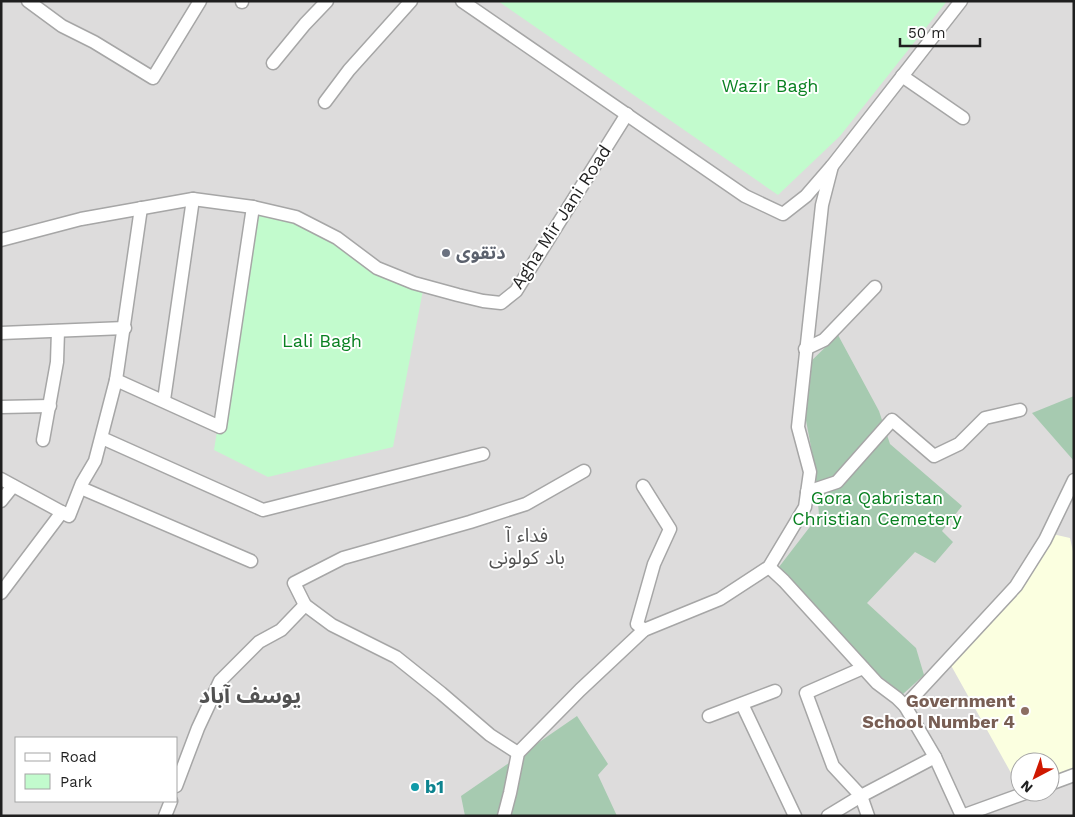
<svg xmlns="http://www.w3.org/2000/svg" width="1075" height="817" viewBox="0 0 1075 817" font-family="'Work Sans','Noto Sans Arabic',sans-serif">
<rect width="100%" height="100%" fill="#f0eee5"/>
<path fill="#dddcdc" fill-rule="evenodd" d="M1,1H1074V816H1ZM16,738H176V801H16ZM1020,762H1050V792H1020Z"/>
<polygon fill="#fbffe0" points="1048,533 1070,538 1074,556 1074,779 1050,786 1050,762 1020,762 1020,789 948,660 1016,586"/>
<g fill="#a6cab0">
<polygon points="838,335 879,411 890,444 962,506 942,531 953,542 935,563 915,552 867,603 916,648 924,675 903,694 876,673 779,567 819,515 815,468 804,410 806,366"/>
<polygon points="1074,396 1074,461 1032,413"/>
<polygon points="577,716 608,764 598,775 617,816 465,816 461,796"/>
</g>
<g fill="#c2fbcd">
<polygon points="498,1 947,1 840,136 778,195"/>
<polygon points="253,207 296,217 377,268 424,285 393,447 268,477 214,450"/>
</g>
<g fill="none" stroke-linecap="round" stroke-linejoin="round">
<g stroke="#a6a6a6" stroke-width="15">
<g id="street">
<polyline points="28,1 62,26 94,42 153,78 200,1"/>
<polyline points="242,1 242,2"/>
<polyline points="462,1 745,196 783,214 806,196 832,166 961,1"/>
<polyline points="273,63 305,24 327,1"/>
<polyline points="902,76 963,118"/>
<polyline points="325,102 349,70 411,1"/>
<polyline points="1,240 81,219 193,199 253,207 296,217 337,238 377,268 414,283 458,295 483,301 501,303 516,291 627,114"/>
<polyline points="1,333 125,328"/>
<polyline points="805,349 824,340 875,287"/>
<polyline points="116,380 220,427 253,207"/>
<polyline points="164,400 193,199"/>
<polyline points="1,407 50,406"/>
<polyline points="102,438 263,510 483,454"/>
<polyline points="43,440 57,362 58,331"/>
<polyline points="1,479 69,516 82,483 95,461 116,380 141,208"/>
<polyline points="643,486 670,529 654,564 637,624 644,630"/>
<polyline points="81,488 251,561"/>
<polyline points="807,492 837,482 892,420 934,456 959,444 985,418 1020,410"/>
<polyline points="1,501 13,486"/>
<polyline points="769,567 784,581 877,683 897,698 905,706 935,757 962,816"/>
<polyline points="1,593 62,512"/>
<polyline points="305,605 294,583 343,558 470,522 526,504 584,471"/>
<polyline points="863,668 806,693 833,766 861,796 868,816"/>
<polyline points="742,704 795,816"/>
<polyline points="905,706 1016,586 1045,540 1074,480"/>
<polyline points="709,716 775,691"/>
<polyline points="1050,784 1074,775"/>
<polyline points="176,786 198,728 220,681 259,642 281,630 305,605 332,625 396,657 441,693 490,735 518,753"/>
<polyline points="165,816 171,801"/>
<polyline points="504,816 510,793 518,753 580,690 644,630 720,599 769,567 805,507 810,472 798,427 822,205 832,166"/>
<polyline points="828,816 861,796 935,757"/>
<polyline points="962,816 1028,792"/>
</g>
</g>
<use href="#street" stroke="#fff" stroke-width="12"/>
</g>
<circle fill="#6b7280" stroke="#fff" stroke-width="2" cx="446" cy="253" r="5"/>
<circle fill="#8d6e63" stroke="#fff" stroke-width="2" cx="1025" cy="711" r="5"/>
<circle fill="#0f9aa8" stroke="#fff" stroke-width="2" cx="415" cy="787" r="5"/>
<g text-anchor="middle" stroke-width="4" stroke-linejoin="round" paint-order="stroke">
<g font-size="18" fill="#098121" stroke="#fff">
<text x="770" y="92">Wazir Bagh</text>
<text x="322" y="347">Lali Bagh</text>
<text x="877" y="504">Gora Qabristan<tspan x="877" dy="21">Christian Cemetery</tspan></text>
</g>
<g font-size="18" fill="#1f1f1f" stroke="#fff">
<text transform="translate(561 217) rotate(-57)" y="6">Agha Mir Jani Road</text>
</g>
<g font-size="18" font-weight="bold" fill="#5b616d" stroke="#fff" text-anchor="start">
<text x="456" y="259">دتقوى</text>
</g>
<g font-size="18" font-weight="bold" fill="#785e54" stroke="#fff" text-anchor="end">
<text x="1015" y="707">Government<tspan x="1015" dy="21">School Number 4</tspan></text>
</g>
<g font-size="18" font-weight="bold" fill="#0d838f" stroke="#fff" text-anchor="start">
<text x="425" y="793">b1</text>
</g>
<g font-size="19" fill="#525252" stroke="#fff">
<text x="527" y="542">فداء آ<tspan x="527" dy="22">باد کولونی</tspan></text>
</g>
<g font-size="22" font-weight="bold" fill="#525252" stroke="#fff">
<text x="250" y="703">یوسف آباد</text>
</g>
</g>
<rect width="1075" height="817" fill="none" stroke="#1f1f1f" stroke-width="5"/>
<rect x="15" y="737" width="162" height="65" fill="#ffffff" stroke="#a5a5a5"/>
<rect x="25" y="753" width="25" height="8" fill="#ffffff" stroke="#a5a5a5"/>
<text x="60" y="762" font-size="15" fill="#1f1f1f">Road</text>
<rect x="25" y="774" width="25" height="15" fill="#c2fbcd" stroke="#a5a5a5"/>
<text x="60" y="787" font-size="15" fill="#1f1f1f">Park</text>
<g transform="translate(1035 777) rotate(221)"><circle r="24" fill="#ffffff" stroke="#a5a5a5"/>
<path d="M0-4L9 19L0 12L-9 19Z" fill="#cf1800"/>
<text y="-8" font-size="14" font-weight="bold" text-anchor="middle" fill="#1f1f1f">N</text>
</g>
<path d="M900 38v8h80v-8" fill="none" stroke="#1f1f1f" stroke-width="2.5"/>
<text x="908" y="38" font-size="15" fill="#1f1f1f" stroke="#ffffff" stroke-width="4" paint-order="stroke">50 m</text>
</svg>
